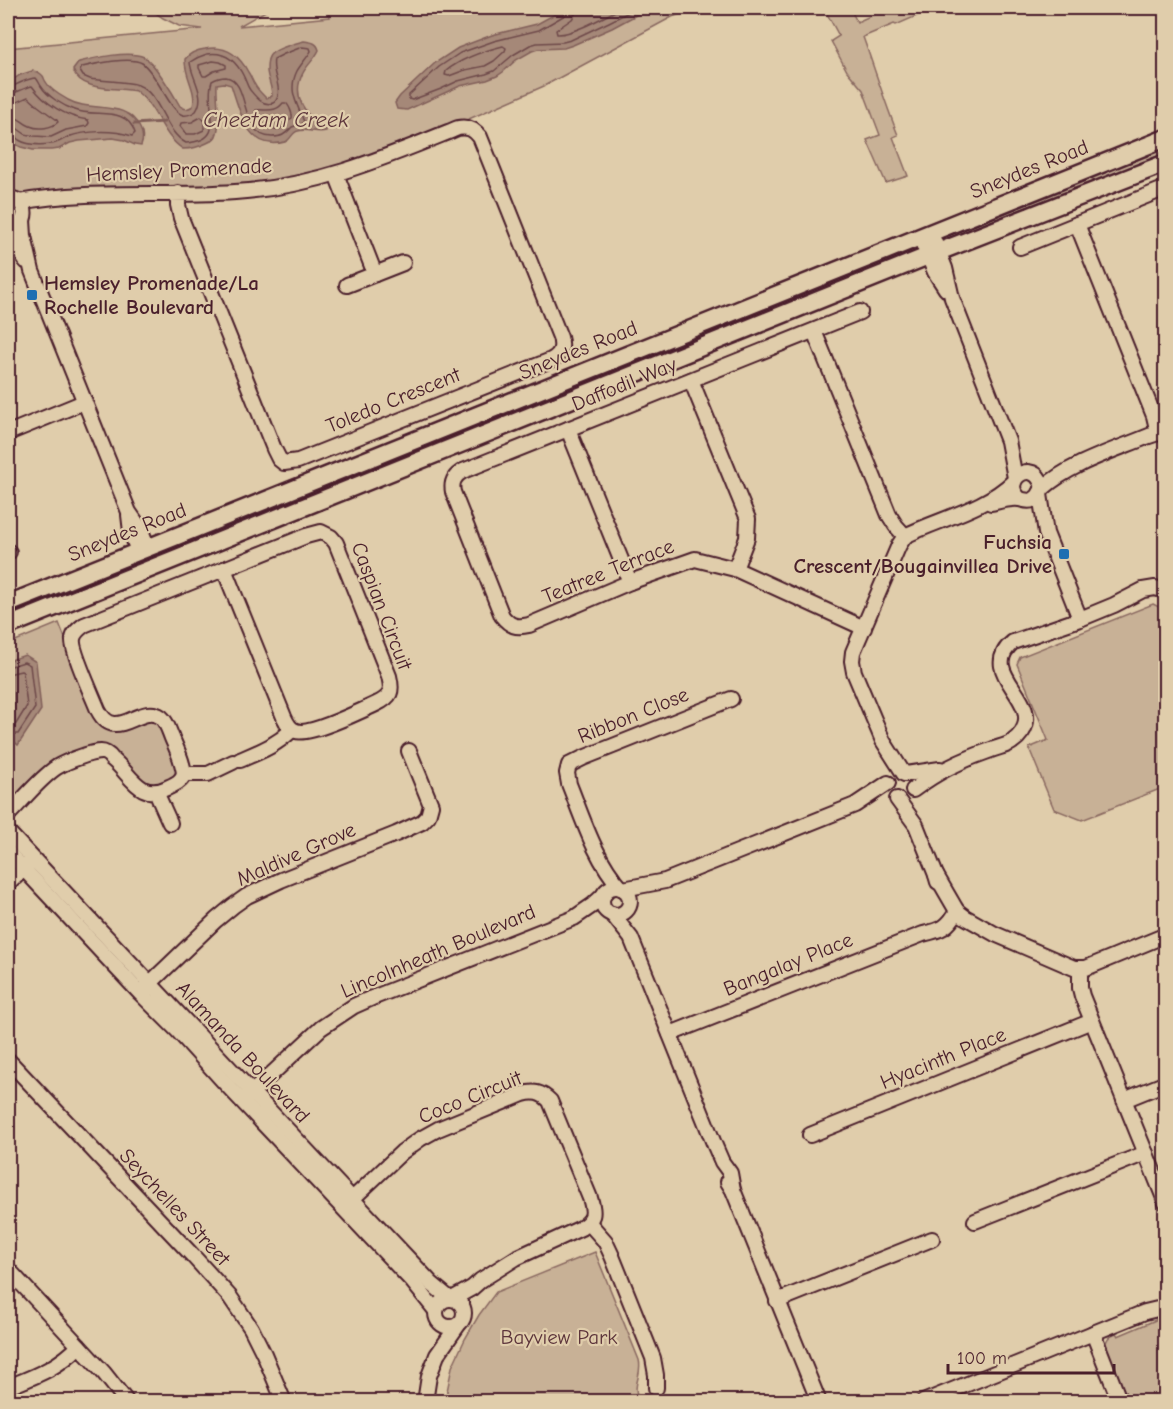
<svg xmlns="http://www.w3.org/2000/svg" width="1173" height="1409" viewBox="0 0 1173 1409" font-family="'Comic Neue',sans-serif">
<rect width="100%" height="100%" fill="#e0cdab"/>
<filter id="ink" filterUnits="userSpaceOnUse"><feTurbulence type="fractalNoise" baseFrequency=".0167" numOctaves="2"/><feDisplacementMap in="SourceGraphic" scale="12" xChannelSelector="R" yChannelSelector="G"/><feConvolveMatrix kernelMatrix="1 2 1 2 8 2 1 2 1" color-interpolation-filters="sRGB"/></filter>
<g filter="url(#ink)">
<g fill="#c8b196" stroke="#896860" stroke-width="1.5">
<polygon points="149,8 271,8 239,26 330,17 326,8 697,8 672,17 544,86 462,122 367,160 277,183 28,197 15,194 8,185 8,48 202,29 179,26 163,18"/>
<path d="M824,8H850L857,22L888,8H926L928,11L896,25L894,24L863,37C875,70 885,103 898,135L893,137L908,176L886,183L867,140L880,135L863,90L847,71L831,41L839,36Z"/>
<polygon points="1165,144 1165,154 959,237 955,229"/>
<polygon points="756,315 757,319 294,505 290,497 729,322"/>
<polygon points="119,566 122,574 8,620 8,610"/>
<polygon points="1153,604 1159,607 1165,623 1165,787 1082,820 1054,809 1029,748 1048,740 1017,664 1020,657"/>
<path d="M59,623L99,724C121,744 140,708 162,726L178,771C173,784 160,784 147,787L101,747L8,806V644Z"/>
<path d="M595,1252L639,1360C643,1376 630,1386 640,1401H445L452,1367L465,1339L479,1315L496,1292Z"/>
<path d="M1165,1316V1401H1126L1105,1348C1105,1341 1109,1335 1116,1333L1118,1336Z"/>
</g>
<g fill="#a58878" stroke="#815e59" stroke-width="1.5">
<polygon points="566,8 649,8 612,28 573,45 564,48 538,49 532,51 516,60 503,72 497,76 487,80 460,86 407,110 397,109 395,103 400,96 435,63 458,48 492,35 537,24"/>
<path d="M304,41C311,42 317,42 319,50C315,59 307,65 303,73C291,95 305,118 326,127V131C316,134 307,128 298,131C292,132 291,140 285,142C247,152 240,111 231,85L224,83L217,84C216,98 221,122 217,133C216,138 212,141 207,143C199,147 192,149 183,149C161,135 157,106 136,91C116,87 81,92 73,70L79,62C94,58 129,50 144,57C154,62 174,95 180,106C185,110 188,109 193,106C197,90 184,76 185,59C190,53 197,50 205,49C225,45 239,55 248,72C251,76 252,81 255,85C257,89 261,93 264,96L266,98L270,97L272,96C272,87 268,80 267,71C267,67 267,60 269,57C272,49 296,43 304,41Z"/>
<path d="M32,71C36,72 38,71 41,74C45,77 43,78 46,82C50,90 61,96 68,100C91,113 127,99 140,128C143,134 144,139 141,146L135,145L124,140L113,138L79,141L70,143L59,149L52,150H33L21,147L15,144L8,136V83L20,75Z"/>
<polygon points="25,655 36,662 41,710 18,745 8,736 8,661"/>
</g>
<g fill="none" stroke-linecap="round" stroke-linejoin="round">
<g stroke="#6e494a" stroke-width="1.5">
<polyline points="568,8 568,11 565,15 539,30 494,41 460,53 439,67 409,95 409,99 412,100 441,89 458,81 486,74 494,71 513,55 530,45 537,43 563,42 571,40 609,22 637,8"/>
<path d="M576,8L575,14L572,19L556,30L557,34C573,35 605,16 621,8"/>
<path d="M503,46L506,48L505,51L494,61L485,66L465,70L449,76L445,75L446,71C462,58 483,51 503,46Z"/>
<path d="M302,47L310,48L311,51C307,58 301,64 297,71C287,91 298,105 304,122L302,124L292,127C285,134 283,137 272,137C238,136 251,81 226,77C221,77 217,78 212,81C203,108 230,140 186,143C164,132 161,94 138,85C128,81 102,81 90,79L83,76L80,71L82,67C94,64 131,56 142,63C156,72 170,112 183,115C188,116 192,114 196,111C207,95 191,78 190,62C196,58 200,56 207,54C225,51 237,62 244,77C246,81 247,86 250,90C255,96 263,107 273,103C276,102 277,99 278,96C281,84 271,73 274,59L284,54Z"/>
<polygon points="213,61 220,62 226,65 226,68 214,71 206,76 203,76 199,68 199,65"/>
<path d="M8,87C17,86 26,78 36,78C38,80 39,83 41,86C47,96 63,106 75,110C95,118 127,105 135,133L132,136C113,130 87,130 68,137C62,140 57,144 51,144C42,145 27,145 19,140C14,136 14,134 8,133"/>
<path d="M8,94C16,94 23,88 32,86C45,104 66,117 88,120L89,123L87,126L66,130L51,137L34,136L25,134L15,127L8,125"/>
<path d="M8,103L17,102L28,97L38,106L57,120L58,122C52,128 39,130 30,126C20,122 21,117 8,116"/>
<path d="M283,103H286C289,105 293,115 292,118L286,122L280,129C264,130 262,127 255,113L256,110C267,109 275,113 283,103Z"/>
<polygon points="201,117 204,120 204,130 195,134 186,134 180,126 181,123 192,122"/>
<polyline points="8,667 24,662 30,665 35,708 18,734 15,734 8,732"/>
<polyline points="8,674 21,671 23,672 27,706 16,724 8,724"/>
</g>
<polyline stroke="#815e59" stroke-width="3" points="134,124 164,122"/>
<g stroke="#4a1f2b" stroke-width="18">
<g id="minor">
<polyline points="336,174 375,274"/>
<path d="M8,198C30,199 30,227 8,229"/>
<path d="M19,202C91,189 163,197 235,192C316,187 384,158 458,128C468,126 474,129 480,137L560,337C563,348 561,355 551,360L298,461L284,463L279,459L274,449L181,218L178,205V193"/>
<polyline points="23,220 24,236 32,271 129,512 140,528 148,548"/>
<polyline points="1077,224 1154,416 1158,433"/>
<polyline points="931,233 945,268 952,298 1008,441 1015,478"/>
<polyline points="8,234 26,261"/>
<polyline points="920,237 935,272 946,289"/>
<polyline points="1020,247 1166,188"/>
<polyline points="347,285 403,263"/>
<path d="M860,312L463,471C454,476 451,482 453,492L502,616C510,626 516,628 529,625L630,582L695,559L735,569L864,628"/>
<polyline points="814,331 889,515 896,526 905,536"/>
<polyline points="691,380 748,519 747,538 735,569"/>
<polyline points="568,429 630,582"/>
<polyline points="8,433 84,402"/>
<path d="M1042,489C1071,463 1113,451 1149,436L1158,433L1164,434"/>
<polyline points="1040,494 1046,533 1080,619"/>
<path d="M991,503C1000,501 1010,498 1019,499C1024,500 1028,502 1033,500C1036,498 1039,496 1040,493C1043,489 1043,484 1040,480C1029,460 1000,482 1020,499"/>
<polyline points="129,515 131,532 138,552"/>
<path d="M321,532L331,537L336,543L389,676C393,692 391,697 376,704C361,711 309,736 296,731C289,729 287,723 284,717L224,569L306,536Z"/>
<polyline points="8,551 9,552"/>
<path d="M240,760C261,751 275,746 292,730"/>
<path d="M184,774C183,761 177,750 172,738C169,731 167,722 161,717C140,702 116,745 98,710C93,697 71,650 73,639C74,632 79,629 84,625L224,569"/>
<path d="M904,774L883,741L854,672L852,661L853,652L899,545L905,536C941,518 984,510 1014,481"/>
<polyline points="906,774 940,769"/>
<path d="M913,790C924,782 936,774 948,768C962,761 976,755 991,750C998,747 1007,746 1012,742C1015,740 1020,735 1022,732C1043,699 976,673 1013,642L1080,619L1114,605L1143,590L1155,588L1166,591"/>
<polyline points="156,792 170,823"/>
<polyline points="897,799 916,825 936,875 938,882"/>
<path d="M8,815C23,800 39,779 57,767C65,762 74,759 83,756C89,754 94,752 101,752C106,752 109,755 112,759C131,774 139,801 167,788C175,784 181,782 184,774H208L233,762"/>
<polyline points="8,832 432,1284 450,1299"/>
<polyline points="8,852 140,993 178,1031 225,1083 412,1281 436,1311"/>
<polyline points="936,875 954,906 957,911 965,917 995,934 1074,968 1086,968 1166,935"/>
<polyline points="8,884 30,863"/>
<circle cx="616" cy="901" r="14"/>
<path d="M621,888C595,859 583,819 569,784L567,773L569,765L583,758L731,699"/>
<polyline points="623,889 665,881 855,805 888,783"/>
<polyline points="612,914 631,938 715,1146 722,1162 730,1173 733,1190"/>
<polyline points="1080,969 1080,988 1082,996 1166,1203"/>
<polyline points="144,989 216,920 233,906 247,896 281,880 396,834 422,822 428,816 431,805 409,751"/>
<path d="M670,1034L923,934C941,930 948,928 957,911"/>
<polyline points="8,1060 193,1256 230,1297 251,1328 264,1354 284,1402"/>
<polyline points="246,1098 321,1028 354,1006 372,998 574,918 593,905 604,895"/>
<polyline points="1124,1100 1166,1083"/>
<polyline points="810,1135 1092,1021"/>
<polyline points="728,1182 733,1190 819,1402"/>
<path d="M347,1204L402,1152L420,1139L438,1129L523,1094C534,1091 541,1092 550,1101L590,1198C595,1214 594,1219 581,1228L516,1258L481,1280L472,1288L452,1299"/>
<polyline points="975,1221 1146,1153"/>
<polyline points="589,1223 605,1241 612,1256 653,1358 656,1375 656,1388"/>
<polyline points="8,1269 104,1373 127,1402"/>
<circle cx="450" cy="1313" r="14"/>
<polyline points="777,1301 932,1239"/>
<polyline points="1093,1333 1120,1402"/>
<path d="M8,1387C35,1376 58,1368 79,1346"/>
<polyline points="425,1402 429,1376 437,1355 458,1325"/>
<polyline points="923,1402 1145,1312 1166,1307"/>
</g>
</g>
<g stroke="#4a1f2b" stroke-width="21">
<g id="major">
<polyline points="8,604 1166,138"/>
<polyline points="8,626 928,256 1166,163"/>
</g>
</g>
<use href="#minor" stroke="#e0cdab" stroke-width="14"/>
<use href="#major" stroke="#e0cdab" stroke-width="16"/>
</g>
</g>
<g fill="#1f6fb2" stroke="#e0cdab" stroke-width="2">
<rect x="26" y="289" width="12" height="12" rx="3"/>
<rect x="1058" y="548" width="12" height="12" rx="3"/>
</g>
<g text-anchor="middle" stroke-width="4.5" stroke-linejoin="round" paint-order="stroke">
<g font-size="21" fill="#4a1f2b" stroke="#e0cdab">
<text transform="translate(1029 169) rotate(-22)" y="7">Sneydes Road</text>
<text transform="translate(179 170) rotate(-3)" y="7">Hemsley Promenade</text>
<text transform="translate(578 350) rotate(-22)" y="7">Sneydes Road</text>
<text transform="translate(624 384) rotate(-22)" y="7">Daffodil Way</text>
<text transform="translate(393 400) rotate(-22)" y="7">Toledo Crescent</text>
<text transform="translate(127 532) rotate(-22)" y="7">Sneydes Road</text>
<text transform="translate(608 571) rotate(-22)" y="7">Teatree Terrace</text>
<text transform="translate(382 606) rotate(69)" y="7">Caspian Circuit</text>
<text transform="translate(633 715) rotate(-22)" y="7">Ribbon Close</text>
<text transform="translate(296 854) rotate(-24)" y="7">Maldive Grove</text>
<text transform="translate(438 951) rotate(-23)" y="7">Lincolnheath Boulevard</text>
<text transform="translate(788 964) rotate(-22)" y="7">Bangalay Place</text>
<text transform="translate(243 1052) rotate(47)" y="7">Alamanda Boulevard</text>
<text transform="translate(943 1058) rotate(-22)" y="7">Hyacinth Place</text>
<text transform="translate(470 1097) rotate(-22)" y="7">Coco Circuit</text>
<text transform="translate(175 1207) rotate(47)" y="7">Seychelles Street</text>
</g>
<g font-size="21" font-weight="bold" fill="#4a1f2b" stroke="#e0cdab" text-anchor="start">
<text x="44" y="290">Hemsley Promenade/La<tspan x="44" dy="24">Rochelle Boulevard</tspan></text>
<text x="1052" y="549" text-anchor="end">Fuchsia<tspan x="1052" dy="24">Crescent/Bougainvillea Drive</tspan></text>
</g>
<g font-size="21" fill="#5d353b" stroke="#e0cdab">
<text x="559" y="1344">Bayview Park</text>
</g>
<g font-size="22" font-style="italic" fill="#5c343a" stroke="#e0cdab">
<text x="276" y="127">Cheetam Creek</text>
</g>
</g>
<rect width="1173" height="1409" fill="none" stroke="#e0cdab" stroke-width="30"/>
<rect x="15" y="15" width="1143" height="1379" fill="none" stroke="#4a1f2b" stroke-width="2" filter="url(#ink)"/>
<path d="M948 1364v9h166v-9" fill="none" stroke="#4a1f2b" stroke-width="3"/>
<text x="957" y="1364" font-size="18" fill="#4a1f2b" stroke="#e0cdab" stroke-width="4.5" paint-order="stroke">100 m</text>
</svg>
